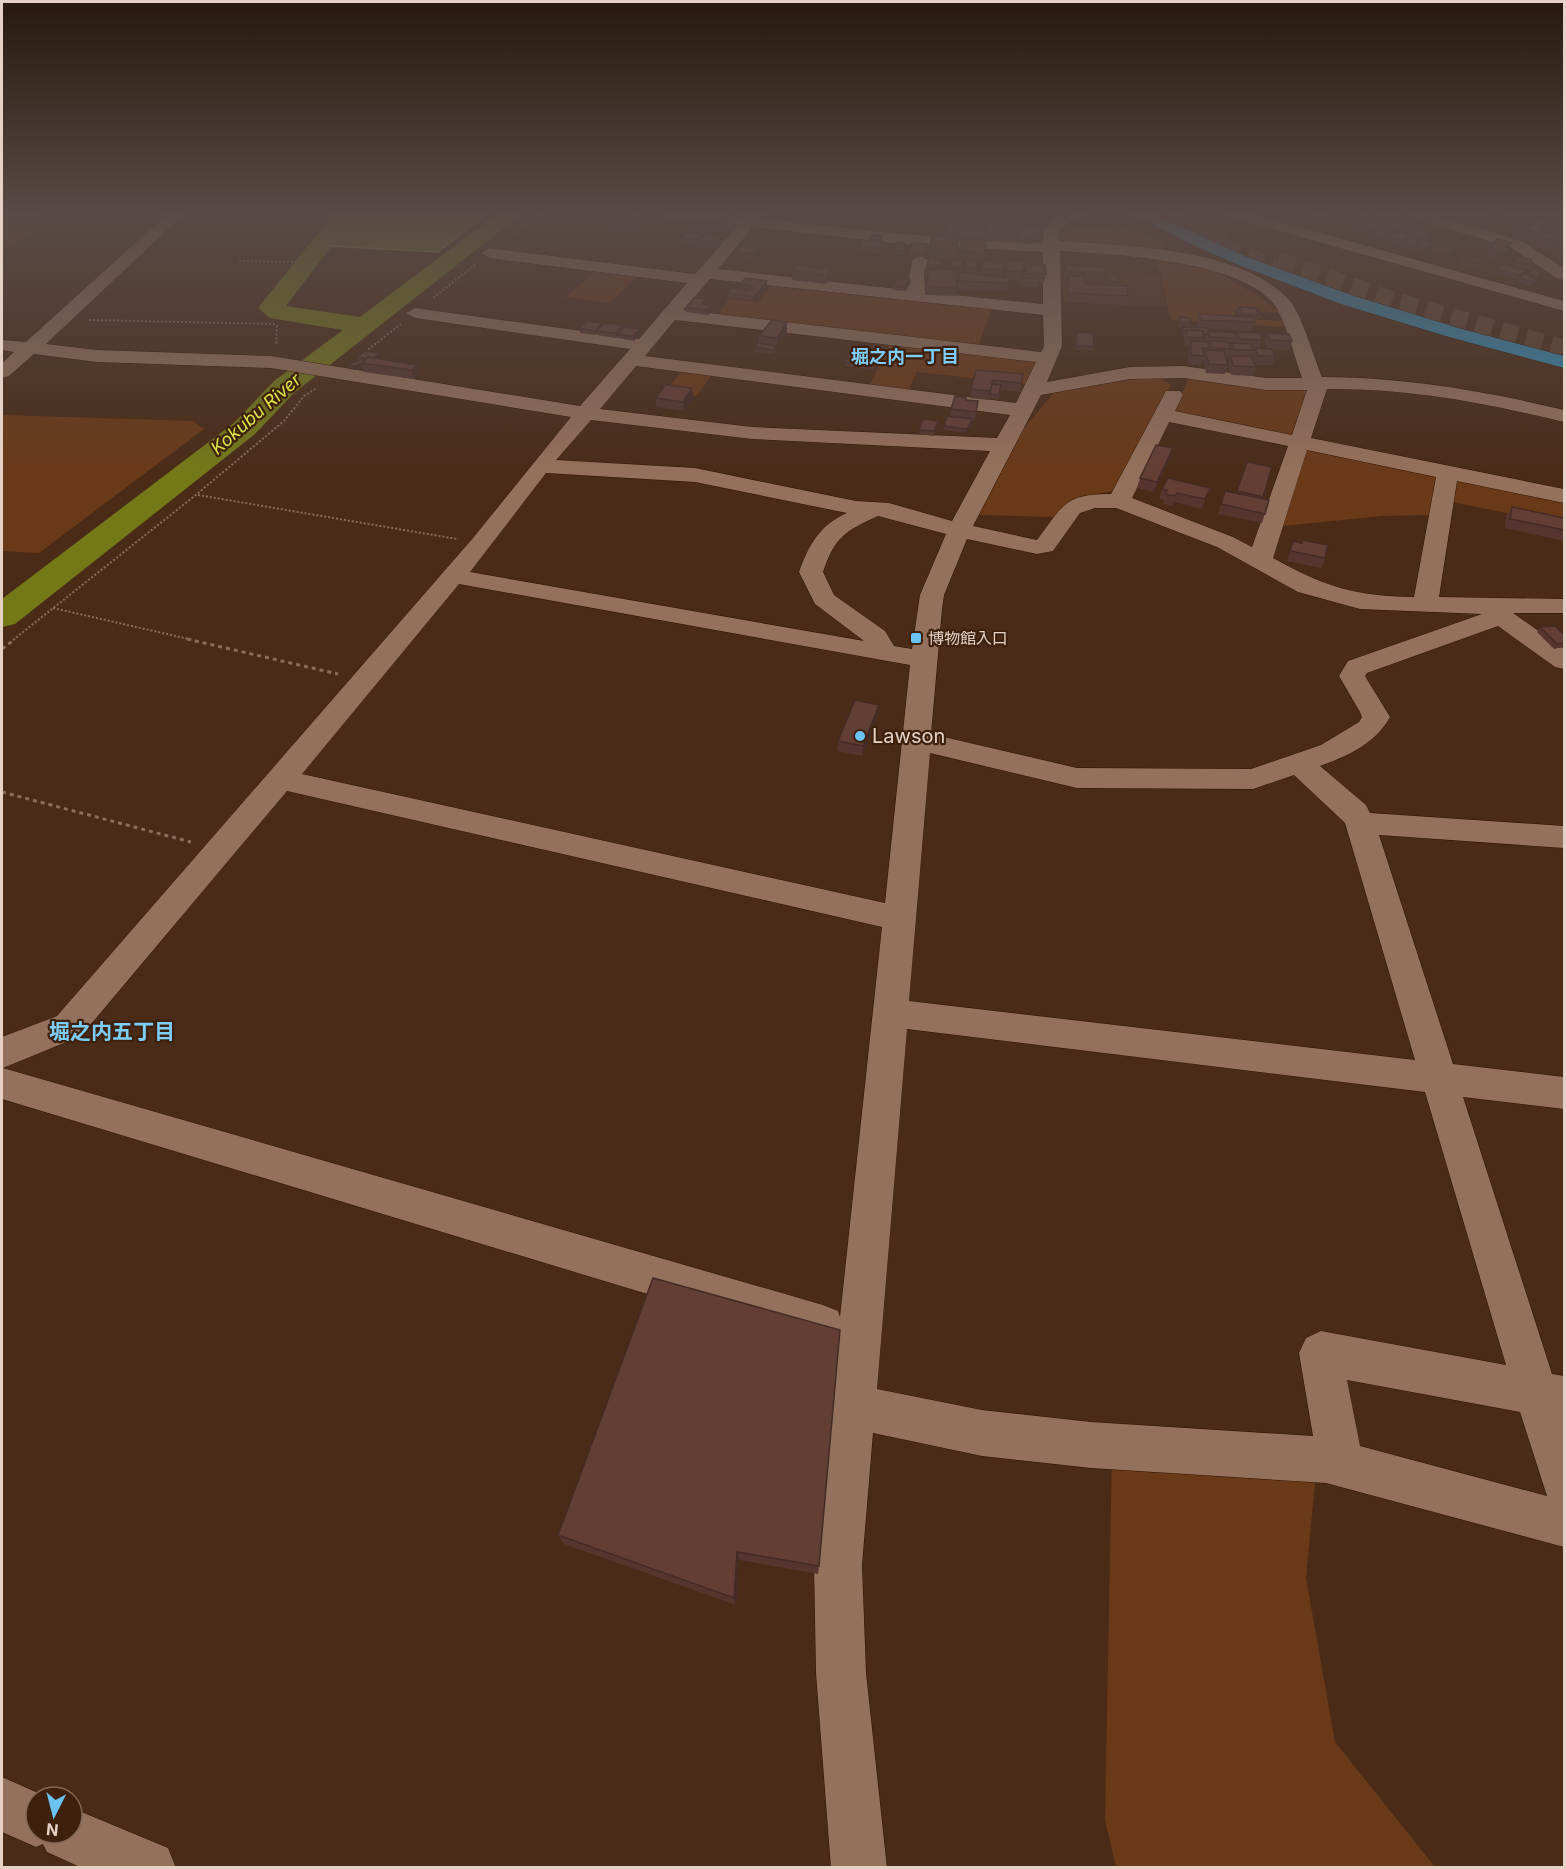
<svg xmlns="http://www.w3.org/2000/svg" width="1566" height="1869" viewBox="0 0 1566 1869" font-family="Inter,'Noto Sans JP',sans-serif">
<rect width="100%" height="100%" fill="#492b17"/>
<g fill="#58331b">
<polygon points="1421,213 1552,213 1506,237"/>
<polygon points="1107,272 1159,275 1167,307 1063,302 1062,280 1108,283"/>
</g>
<g fill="#6a3918">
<polygon points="2,213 44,213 45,221 32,234 2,250"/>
<polygon points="1064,226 1132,230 1164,244 1166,255 1061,244"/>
<polygon points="1156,258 1211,269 1262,298 1280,313 1234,310 1236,318 1284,321 1286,327 1171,320"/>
<polygon points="598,269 639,274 610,303 566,297"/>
<polygon points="774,283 992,307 978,347 717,316 729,299 758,302"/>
<polygon points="890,342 1037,361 1025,384 917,372 908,391 869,386"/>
<polygon points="683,369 713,373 697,396 665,392"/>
<path d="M1157,376L1171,385L1117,490C1098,495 1064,497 1055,517L979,515L1022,431L1055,391Z"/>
<polygon points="1189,378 1309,388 1296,437 1173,412"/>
<polygon points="2,415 193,421 204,429 39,553 2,551"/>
<polygon points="1307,449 1438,474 1432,515 1382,516 1283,526"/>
<polygon points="1464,479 1564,500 1564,525 1453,502 1455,481"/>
<polygon points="1157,1440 1315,1483 1306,1578 1335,1742 1435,1867 1116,1867 1105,1820 1112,1449"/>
</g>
<polygon fill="#747918" stroke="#96934c" stroke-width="1.5" points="353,213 489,213 438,252 328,246"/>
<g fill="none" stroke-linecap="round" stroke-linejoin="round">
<polygon fill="#747918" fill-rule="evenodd" points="334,213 357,213 286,306 360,317 498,213 523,213 294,393 255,434 15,624 2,627 2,599 235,422 274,381 343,330 270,318 258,308"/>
<g stroke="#604431" stroke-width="17" stroke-dasharray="17 9" stroke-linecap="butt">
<polyline points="1169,213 1225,238"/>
<polyline points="1199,237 1296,276"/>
<polyline points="1278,260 1393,300 1564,348"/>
</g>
<g stroke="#2e1301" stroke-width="1">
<g id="minor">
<path d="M168,213H185L46,344L97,350L271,356L580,406L630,349L415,318L406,313L415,308L639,339L687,283L489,258L481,253L489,248L695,274L738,226L667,218L659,213H710L745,217L749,213H765L761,219L902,234L1043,243V230L1056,216L1089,213L1068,222L1059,231V241C1127,246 1242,247 1290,301C1301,313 1315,360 1322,377C1404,377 1485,391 1564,410V422C1486,403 1407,388 1327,389L1311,438L1564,489V503L1457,481L1439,597L1564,599V613H1513L1564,649V669L1555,667L1498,626L1367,673L1365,676L1368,681L1390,717C1376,743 1348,756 1320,766L1366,805L1370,813L1564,826V848L1379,835L1453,1064L1564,1077V1109L1463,1097L1552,1374L1564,1376V1547L1326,1483L1091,1468L982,1456L873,1433L862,1565L866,1673L887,1868H831L816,1673L814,1565L838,1341L823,1347L2,1099V1037L57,1016L473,538L571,417L271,368L97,362L34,354L9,376L2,378V363L14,352L2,350V340L26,342ZM753,227L902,244L1043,252V304L925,292L924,274L928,260L920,255L912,260L907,290L718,269ZM1060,251C1110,254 1249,260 1277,309C1288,329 1294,356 1302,378H1266L1184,366L1130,367L1047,382L1062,346ZM710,279L1043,315L1044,346L1041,352L683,310ZM675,320L1036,362L1016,403L645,356ZM636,366L1010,415L997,438L752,427L600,409ZM1184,378L1266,390H1307L1292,435L1175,411L1183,395L1180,391H1166L1111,494C1065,494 1063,505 1037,540L973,526L1041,395L1130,379ZM591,420L752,439L990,451L952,521L889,503L856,501L695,468L556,460ZM1169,422L1288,446L1252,547L1233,537L1132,498ZM1307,450L1436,477L1414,597C1353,596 1326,587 1273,558ZM546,473L695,482L847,513C820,525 809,544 799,572L815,604L864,641L470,572ZM1095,508H1116L1217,547L1298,592L1360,609L1482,614L1348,661L1339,676L1360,712L1362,717L1359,722L1321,745L1251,769L1077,768L931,734L942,609L944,595L967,539L1037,554L1053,551L1080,513ZM878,516L946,534L920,595L912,649L894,646L885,631L834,595L823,572C835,537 845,531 878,516ZM459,584L910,665L885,903L302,774ZM930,753L1077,788L1253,789L1294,775L1345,823L1415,1060L909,1001ZM287,791L882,927L840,1317L838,1311L823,1305L3,1068L81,1036ZM907,1029L1425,1092L1506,1365L1321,1331L1306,1338L1299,1353L1313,1436L1091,1422L982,1410L877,1389ZM1347,1380L1520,1412L1547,1496L1360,1446Z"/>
<polygon points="1223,213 1249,213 1564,301 1564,311 1226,216"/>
<polygon points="1400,213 1425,213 1522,241 1564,268 1564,280 1558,279 1510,247 1403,216"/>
<polygon points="1552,213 1564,213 1564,219 1542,232 1564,239 1564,249 1523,236 1521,233"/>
<polygon points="2,1777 47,1797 36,1797 36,1833 72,1833 72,1808 168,1848 176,1868 82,1868 47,1852 43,1844 36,1847 2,1832"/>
</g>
</g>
<g stroke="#2e1301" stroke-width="1">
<polygon id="highway" points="1131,213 1151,213 1247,257 1354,296 1462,329 1564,356 1564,368 1449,337 1341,304 1236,264 1184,241"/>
</g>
<g stroke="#886e5e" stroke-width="2" stroke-dasharray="2 2" stroke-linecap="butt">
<polyline points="1104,218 1115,224 1120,223 1107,216"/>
<polyline points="508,238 541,213"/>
<polyline points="239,261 297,262"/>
<polyline points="433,298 476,264"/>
<polyline points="89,320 274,324 277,326 276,345"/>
<polyline points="365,352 401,324"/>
<polyline points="198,495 457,539"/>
<polyline points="53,608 193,640"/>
<polyline points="13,640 197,494 284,421 304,396 315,389"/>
</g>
<g stroke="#886e5e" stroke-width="3" stroke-dasharray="4 4" stroke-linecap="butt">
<polyline points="187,639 338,674"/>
<polyline points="2,649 15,639"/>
<polyline points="2,792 191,842"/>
</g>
<use href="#minor" fill="#94715c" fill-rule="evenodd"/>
<use href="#highway" fill="#328bb5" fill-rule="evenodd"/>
</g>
<g fill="#55352e" fill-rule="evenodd">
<polygon points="632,213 644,213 639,217 633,216"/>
<polygon points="694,213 730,213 726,217"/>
<polygon points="732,213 751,213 747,217 732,216"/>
<polygon points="1310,213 1333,213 1321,219 1309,215"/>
<polygon points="1351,213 1405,213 1404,214 1419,220 1407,226 1405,225 1404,228 1395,231 1392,230 1391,234 1379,240 1369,237 1371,233 1383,227 1384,224 1367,233 1354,229 1355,225 1364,221 1350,217"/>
<polygon points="1437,213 1509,213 1484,227"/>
<polygon points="1564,215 1564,237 1562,238 1559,245 1564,241 1564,258 1552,255 1555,249 1554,250 1536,246 1540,237 1544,235 1540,234 1537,241 1533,244 1512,239 1516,230 1539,232 1542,225 1551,222 1551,220 1563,218"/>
<polygon points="986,222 1018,234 1016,243 986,241 984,261 1004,264 1003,277 1006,277 1007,261 1022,272 1022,278 1025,278 1026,264 1046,274 1044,282 1039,282 1038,287 1020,286 1020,280 1009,280 1008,291 958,290 959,276 956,275 957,288 956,296 925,295 928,274 926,274 927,265 943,260 942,269 951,270 952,260 962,267 962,272 964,273 965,260 978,261 977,274 980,275 982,261 959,260 962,240 958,240 956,259 929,258 930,249 948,238 943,237 944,233 958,224 957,228 952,239 957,239 958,231 983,237 983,239 985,239"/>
<polygon points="713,223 713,227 736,229 732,233 713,231 713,228 707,233 693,231 693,226"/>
<polygon points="634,226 634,230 628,235 611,233 611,229"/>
<polygon points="1019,227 1043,235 1042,239 1036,239 1035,244 1018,243"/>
<polygon points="1407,232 1432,235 1430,239 1426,241 1433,243 1431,248 1423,253 1413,250 1414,248 1412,249 1402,247 1405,242 1400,245 1385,240 1387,236 1406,235"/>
<polygon points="702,235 702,238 723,242 718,247 700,244 699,241 697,244 681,242 680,238"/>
<polygon points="871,235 882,236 880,253 860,252 861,241 870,242"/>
<polygon points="1492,243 1511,243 1508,248 1511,249 1509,253 1503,257 1499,256 1495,262 1487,260 1491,253 1487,252"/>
<polygon points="904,247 903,254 894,254 894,250"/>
<polygon points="927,248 924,257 909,256 909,252"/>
<polygon points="1433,248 1455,249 1453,253 1443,258 1431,252"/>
<polygon points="758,249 758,254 754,258 735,256 735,252"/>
<polygon points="1516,257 1533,265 1530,269 1515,267 1514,261"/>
<polygon points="1463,258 1483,260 1481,264 1477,267 1461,263"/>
<polygon points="1065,265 1105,273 1103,282 1084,281 1085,284 1110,285 1109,279 1110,275 1118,282 1117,285 1128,296 1126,305 1067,302 1066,284 1067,280 1064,280 1064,274"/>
<polygon points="1497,269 1525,270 1523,274 1528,276 1533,269 1542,271 1535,282 1530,286 1517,282 1518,279 1495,273"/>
<polygon points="830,270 830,279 826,284 792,280 792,271"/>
<polygon points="910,280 910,284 905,291 893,290 893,286"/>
<polygon points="739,284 767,285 754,301 728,297 728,293 740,289"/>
<polygon points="706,299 705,304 711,305 712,310 708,315 686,312 686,308"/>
<path d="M1239,307L1262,315L1261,319H1254L1255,322L1252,331L1208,329L1209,331L1236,337L1237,332L1262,340L1259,348L1267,349L1264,342L1267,333L1292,341L1289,350H1272L1275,356L1272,365H1255L1252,357L1255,348H1253L1254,350L1252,357L1256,367L1253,376L1231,375L1228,365L1225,374L1206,373L1203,360L1201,365L1188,364L1189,350L1190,346H1185L1184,337H1183L1181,331L1182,328L1179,327L1178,322L1179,317L1191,323L1190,327L1198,328L1197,323L1199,314L1239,316L1237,311ZM1204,338H1206L1207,342H1203ZM1229,354L1230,356L1228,364L1226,358H1228Z"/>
<polygon points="602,323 602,325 624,327 640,334 634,341 618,338 617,336 616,338 597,335 597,333 595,335 580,333 580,328"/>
<polygon points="787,331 777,347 776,347 776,350 773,354 755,352 755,347 759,344 759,336"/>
<polygon points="1076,332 1094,347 1093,351 1076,350 1075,337"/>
<polygon points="357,357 381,358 380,359 417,365 420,374 414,379 364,372 363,368 354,370 351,367 350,363 358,361"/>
<polygon points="845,362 877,363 873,370 845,366"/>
<polygon points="976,370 1023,374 1020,392 1001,390 999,399 989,398 989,400 970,398"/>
<polygon points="692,388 693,397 684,411 656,407 656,398"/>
<polygon points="966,400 978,401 975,421 973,421 973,424 966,433 943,430 944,426 950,416 951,409"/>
<polygon points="937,426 934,436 919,434 919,430"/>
<polygon points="1173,448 1170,458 1154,492 1137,488 1140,478"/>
<polygon points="1247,462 1272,467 1262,499 1269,500 1262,523 1218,514 1225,491 1236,493"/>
<polygon points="1210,488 1202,509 1174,502 1172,506 1163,504 1164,500 1159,499 1162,489"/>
<polygon points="1512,507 1564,518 1564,541 1505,528 1506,516"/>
<polygon points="1293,541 1325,558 1321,568 1287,561"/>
<polygon points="1540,627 1564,635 1564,647 1554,649 1537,632"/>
<polygon points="878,715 862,756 837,751 838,741"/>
<polygon points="653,1278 819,1566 818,1574 739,1560 736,1605 564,1544 558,1535"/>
</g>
<g fill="#452b25">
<polygon points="638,213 644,213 639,217"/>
<polygon points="1327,213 1333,213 1321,219 1323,215"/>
<polygon points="1376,213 1374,217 1365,221 1367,217"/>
<polygon points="1402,213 1405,213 1404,216 1396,218 1393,221 1394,217"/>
<polygon points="1490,213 1509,213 1484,227"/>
<polygon points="1420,216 1419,220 1407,226 1409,222"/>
<polygon points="1388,219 1387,223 1378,228 1379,223"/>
<polygon points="713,223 713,228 707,233 707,228"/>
<polygon points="1405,223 1404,228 1395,231 1397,227"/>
<polygon points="958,224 957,228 951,239 952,235"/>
<polygon points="736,225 736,229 732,233 732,229"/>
<polygon points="1378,225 1377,229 1367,233 1368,229"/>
<polygon points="634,226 634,230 628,235 628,231"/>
<polygon points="1393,230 1391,234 1379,240 1381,236"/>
<polygon points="1541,233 1537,241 1533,244 1536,236"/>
<polygon points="702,235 702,239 697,244 696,240"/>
<polygon points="1432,235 1430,239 1423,243 1425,239"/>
<polygon points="1410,236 1408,240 1400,245 1401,241"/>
<polygon points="722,238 723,242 718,247 718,242"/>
<polygon points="1562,238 1558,247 1556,247 1554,250 1558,242"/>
<polygon points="1433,243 1431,248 1423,253 1424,249"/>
<polygon points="758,249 758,254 754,258 754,254"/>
<polygon points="1455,249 1453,253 1443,258 1445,254"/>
<polygon points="1511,249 1509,253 1503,257 1505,253"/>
<polygon points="830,270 830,279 826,284 827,275"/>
<polygon points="910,280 910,284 905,291 905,287"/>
<polygon points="767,281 767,285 754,301 754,297"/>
<polygon points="711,305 712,310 708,315 707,310"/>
<polygon points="787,322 787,331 777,347 777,338"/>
<polygon points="602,323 603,328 597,331 597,333 595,335 595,331"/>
<polygon points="623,325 624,330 617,334 617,336 616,338 615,333"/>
<polygon points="640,329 640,334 634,341 633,336"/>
<polygon points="380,353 381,358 373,364 372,360"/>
<polygon points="362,364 363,368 354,370 353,366"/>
<polygon points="417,365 420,374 414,379 411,370"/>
<polygon points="692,388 693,397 684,411 683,402"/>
<polygon points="973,419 973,424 966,433 967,429"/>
<polygon points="1173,448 1170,458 1154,492 1157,482"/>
<polygon points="879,705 878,715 862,756 863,746"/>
<polygon points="737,1552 739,1560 736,1605 734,1598"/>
</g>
<g fill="#633e35" stroke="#452b25" stroke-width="1.5">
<polygon points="1352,213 1376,213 1367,217"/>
<polygon points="1380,213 1402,213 1394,217"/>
<polygon points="1407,213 1409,213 1420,216 1409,222 1396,218"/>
<polygon points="1376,215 1388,219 1379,223 1367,220"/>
<polygon points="1556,217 1564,219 1564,224 1551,220"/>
<polygon points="1365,220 1378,225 1368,229 1355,225"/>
<polygon points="1393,220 1405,223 1397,227 1384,223"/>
<polygon points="698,221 713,223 707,228 693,226"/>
<polygon points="1549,221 1564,225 1564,231 1542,225"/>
<polygon points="717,222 724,222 736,225 732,229 713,227"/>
<polygon points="986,222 1017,223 1018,234 986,233"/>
<polygon points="949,223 958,224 952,235 944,233"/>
<polygon points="617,224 634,226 628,231 611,229"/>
<polygon points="975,226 983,227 983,237 957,236 958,231 975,230"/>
<polygon points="1019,227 1043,229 1043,235 1036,234 1036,240 1019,239"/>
<polygon points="1383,227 1393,230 1381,236 1371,233"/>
<polygon points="1520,228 1541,233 1536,236 1516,230"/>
<polygon points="1412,229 1432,235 1425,239 1407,232"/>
<polygon points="1396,232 1410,236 1401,241 1387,236"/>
<polygon points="686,233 702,235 696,240 680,238"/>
<polygon points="1546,233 1562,238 1558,242 1540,237"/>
<polygon points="871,235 882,236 881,240 870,239"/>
<polygon points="704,236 722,238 718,242 699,240"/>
<polygon points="932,236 958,239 956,251 930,249"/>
<polygon points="1412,237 1421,240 1413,245 1404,242"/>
<polygon points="962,238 986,240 985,253 960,251"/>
<polygon points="1498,239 1511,243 1505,247 1511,249 1505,253 1489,248 1496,244 1492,243"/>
<polygon points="861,241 881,242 881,248 860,248"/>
<polygon points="1424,241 1433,243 1424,249 1415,246"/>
<polygon points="1564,241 1564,249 1556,247"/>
<polygon points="896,243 904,243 903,250 894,250"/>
<polygon points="911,243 927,244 925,253 909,252"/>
<polygon points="1440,245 1455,249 1445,254 1433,248"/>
<polygon points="739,247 758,249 754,254 735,252"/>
<polygon points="1491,253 1499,255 1497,258 1489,256"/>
<polygon points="1466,256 1483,260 1479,263 1463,258"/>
<polygon points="1516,257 1531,259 1533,265 1517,263"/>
<polygon points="929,259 943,260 941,266 927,265"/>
<polygon points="952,260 962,261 962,267 952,267"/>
<polygon points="965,260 978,261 977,268 965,267"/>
<polygon points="982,261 1004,264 1004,270 981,268"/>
<polygon points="1007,261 1022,262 1022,272 1007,271"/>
<polygon points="1026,264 1045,265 1046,274 1027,273"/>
<polygon points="1501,264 1525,270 1521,275 1497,269"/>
<polygon points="797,265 830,270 827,275 792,271"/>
<polygon points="1065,265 1104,267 1105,273 1066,271"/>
<polygon points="929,269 956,270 957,288 926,286"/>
<polygon points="1533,269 1542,271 1538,276 1529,274"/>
<polygon points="960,272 1009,278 1009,283 959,281"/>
<polygon points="1524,274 1537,278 1532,282 1519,278"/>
<polygon points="1110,275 1116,275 1118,282 1112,282"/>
<polygon points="1068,276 1084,276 1085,284 1127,286 1128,296 1069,293"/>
<polygon points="746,278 767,281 754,297 728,293 732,288 749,290 752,286 739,284"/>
<polygon points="898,278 910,280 905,287 893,286"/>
<polygon points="1021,278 1038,279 1039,283 1021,282"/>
<polygon points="694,298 706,299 702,304 711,305 707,310 686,308"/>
<polygon points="1239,307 1255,308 1262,315 1241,314"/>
<polygon points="1199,314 1253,317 1255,322 1201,320"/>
<polygon points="1179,317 1189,318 1191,323 1180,323"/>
<polygon points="772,320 787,322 777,338 759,336"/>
<polygon points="587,321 602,323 595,331 580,328"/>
<polygon points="605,323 623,325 615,333 597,331"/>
<polygon points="624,327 640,329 633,336 617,334"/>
<polygon points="1182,327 1208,328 1209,331 1208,334 1203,334 1203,331 1186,330 1185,333 1184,333"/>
<polygon points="1186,330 1203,331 1204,338 1187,337"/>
<polygon points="1208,331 1234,333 1236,338 1210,337"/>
<polygon points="1076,332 1093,333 1094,347 1077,346"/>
<polygon points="1237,332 1260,333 1262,340 1240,339"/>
<polygon points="1267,333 1289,334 1292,341 1270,340"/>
<polygon points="1191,341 1208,342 1209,348 1202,348 1204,356 1191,355"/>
<polygon points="1210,341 1228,342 1231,349 1212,348"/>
<polygon points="757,343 776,346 773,350 755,347"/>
<polygon points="1231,343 1251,344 1254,350 1234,350"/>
<polygon points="1255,348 1272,349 1275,356 1258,356"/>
<polygon points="1205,350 1224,351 1228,365 1209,364"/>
<polygon points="365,351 380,353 374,358 368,357 366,359 357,357"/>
<polygon points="849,355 877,359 874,366 845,362"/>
<polygon points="1230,356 1251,356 1256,367 1234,366"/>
<polygon points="368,357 417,365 411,370 361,363"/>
<polygon points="363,359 364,361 361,363 362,364 353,366 350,363"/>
<polygon points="976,370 1023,374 1021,383 993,380 990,391 971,389"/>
<polygon points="992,384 1001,385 999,395 990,394"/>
<polygon points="665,385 692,388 683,402 656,398"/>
<polygon points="955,396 966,397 966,400 978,401 976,412 951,409"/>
<polygon points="947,416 973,419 967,429 944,426"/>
<polygon points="923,419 938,421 934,431 919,430"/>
<polygon points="1156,445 1173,448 1157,482 1140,478"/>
<polygon points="1247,462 1272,467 1263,497 1237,491"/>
<polygon points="1168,478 1210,488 1205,499 1177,493 1175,496 1165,494 1167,490 1162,489"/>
<polygon points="1225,491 1269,500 1265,514 1221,504"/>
<polygon points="1512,507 1564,518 1564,530 1510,519"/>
<polygon points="1302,540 1328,545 1325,558 1290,551 1293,541 1302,543"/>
<polygon points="1555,626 1564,635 1564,643 1557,644 1540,627"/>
<polygon points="855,700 879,705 863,746 838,741"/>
<polygon points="653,1278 840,1330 819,1566 737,1552 734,1598 558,1535"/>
</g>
<linearGradient id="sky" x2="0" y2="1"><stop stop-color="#28180d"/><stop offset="0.45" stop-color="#594a47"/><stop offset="1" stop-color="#594a47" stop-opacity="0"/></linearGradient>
<rect width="1566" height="475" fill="url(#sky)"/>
<g fill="#6ac3f1" stroke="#3e210d" stroke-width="2">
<rect x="910" y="632" width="12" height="12" rx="3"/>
<circle cx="860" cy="736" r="6"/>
</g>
<g text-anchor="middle" stroke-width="4.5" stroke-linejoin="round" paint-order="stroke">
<g font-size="16" fill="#e5d1c5" stroke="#3e210d" text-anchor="start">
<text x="928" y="644">博物館入口</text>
</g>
<g font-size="18" font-weight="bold" fill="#7ccdf8" stroke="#3e210d">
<text x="905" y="363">堀之内一丁目</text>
</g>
<g font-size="18" font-style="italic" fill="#dbe549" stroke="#3e210d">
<text transform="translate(256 414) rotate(-41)" y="6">Kokubu River</text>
</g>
<g font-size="20" fill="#e5d1c5" stroke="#3e210d" text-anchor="start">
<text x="872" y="743">Lawson</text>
</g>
<g font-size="21" font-weight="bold" fill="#7ccdf8" stroke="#3e210d">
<text x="112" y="1039">堀之内五丁目</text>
</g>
</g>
<rect width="1566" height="1869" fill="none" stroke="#e5d1c5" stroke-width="6"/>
<g transform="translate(54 1815) rotate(186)"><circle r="28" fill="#3e210d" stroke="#816757" stroke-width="1.5"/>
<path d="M0-4.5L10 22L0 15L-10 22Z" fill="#6ac3f1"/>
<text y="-9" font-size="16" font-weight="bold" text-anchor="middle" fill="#e5d1c5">N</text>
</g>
</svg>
